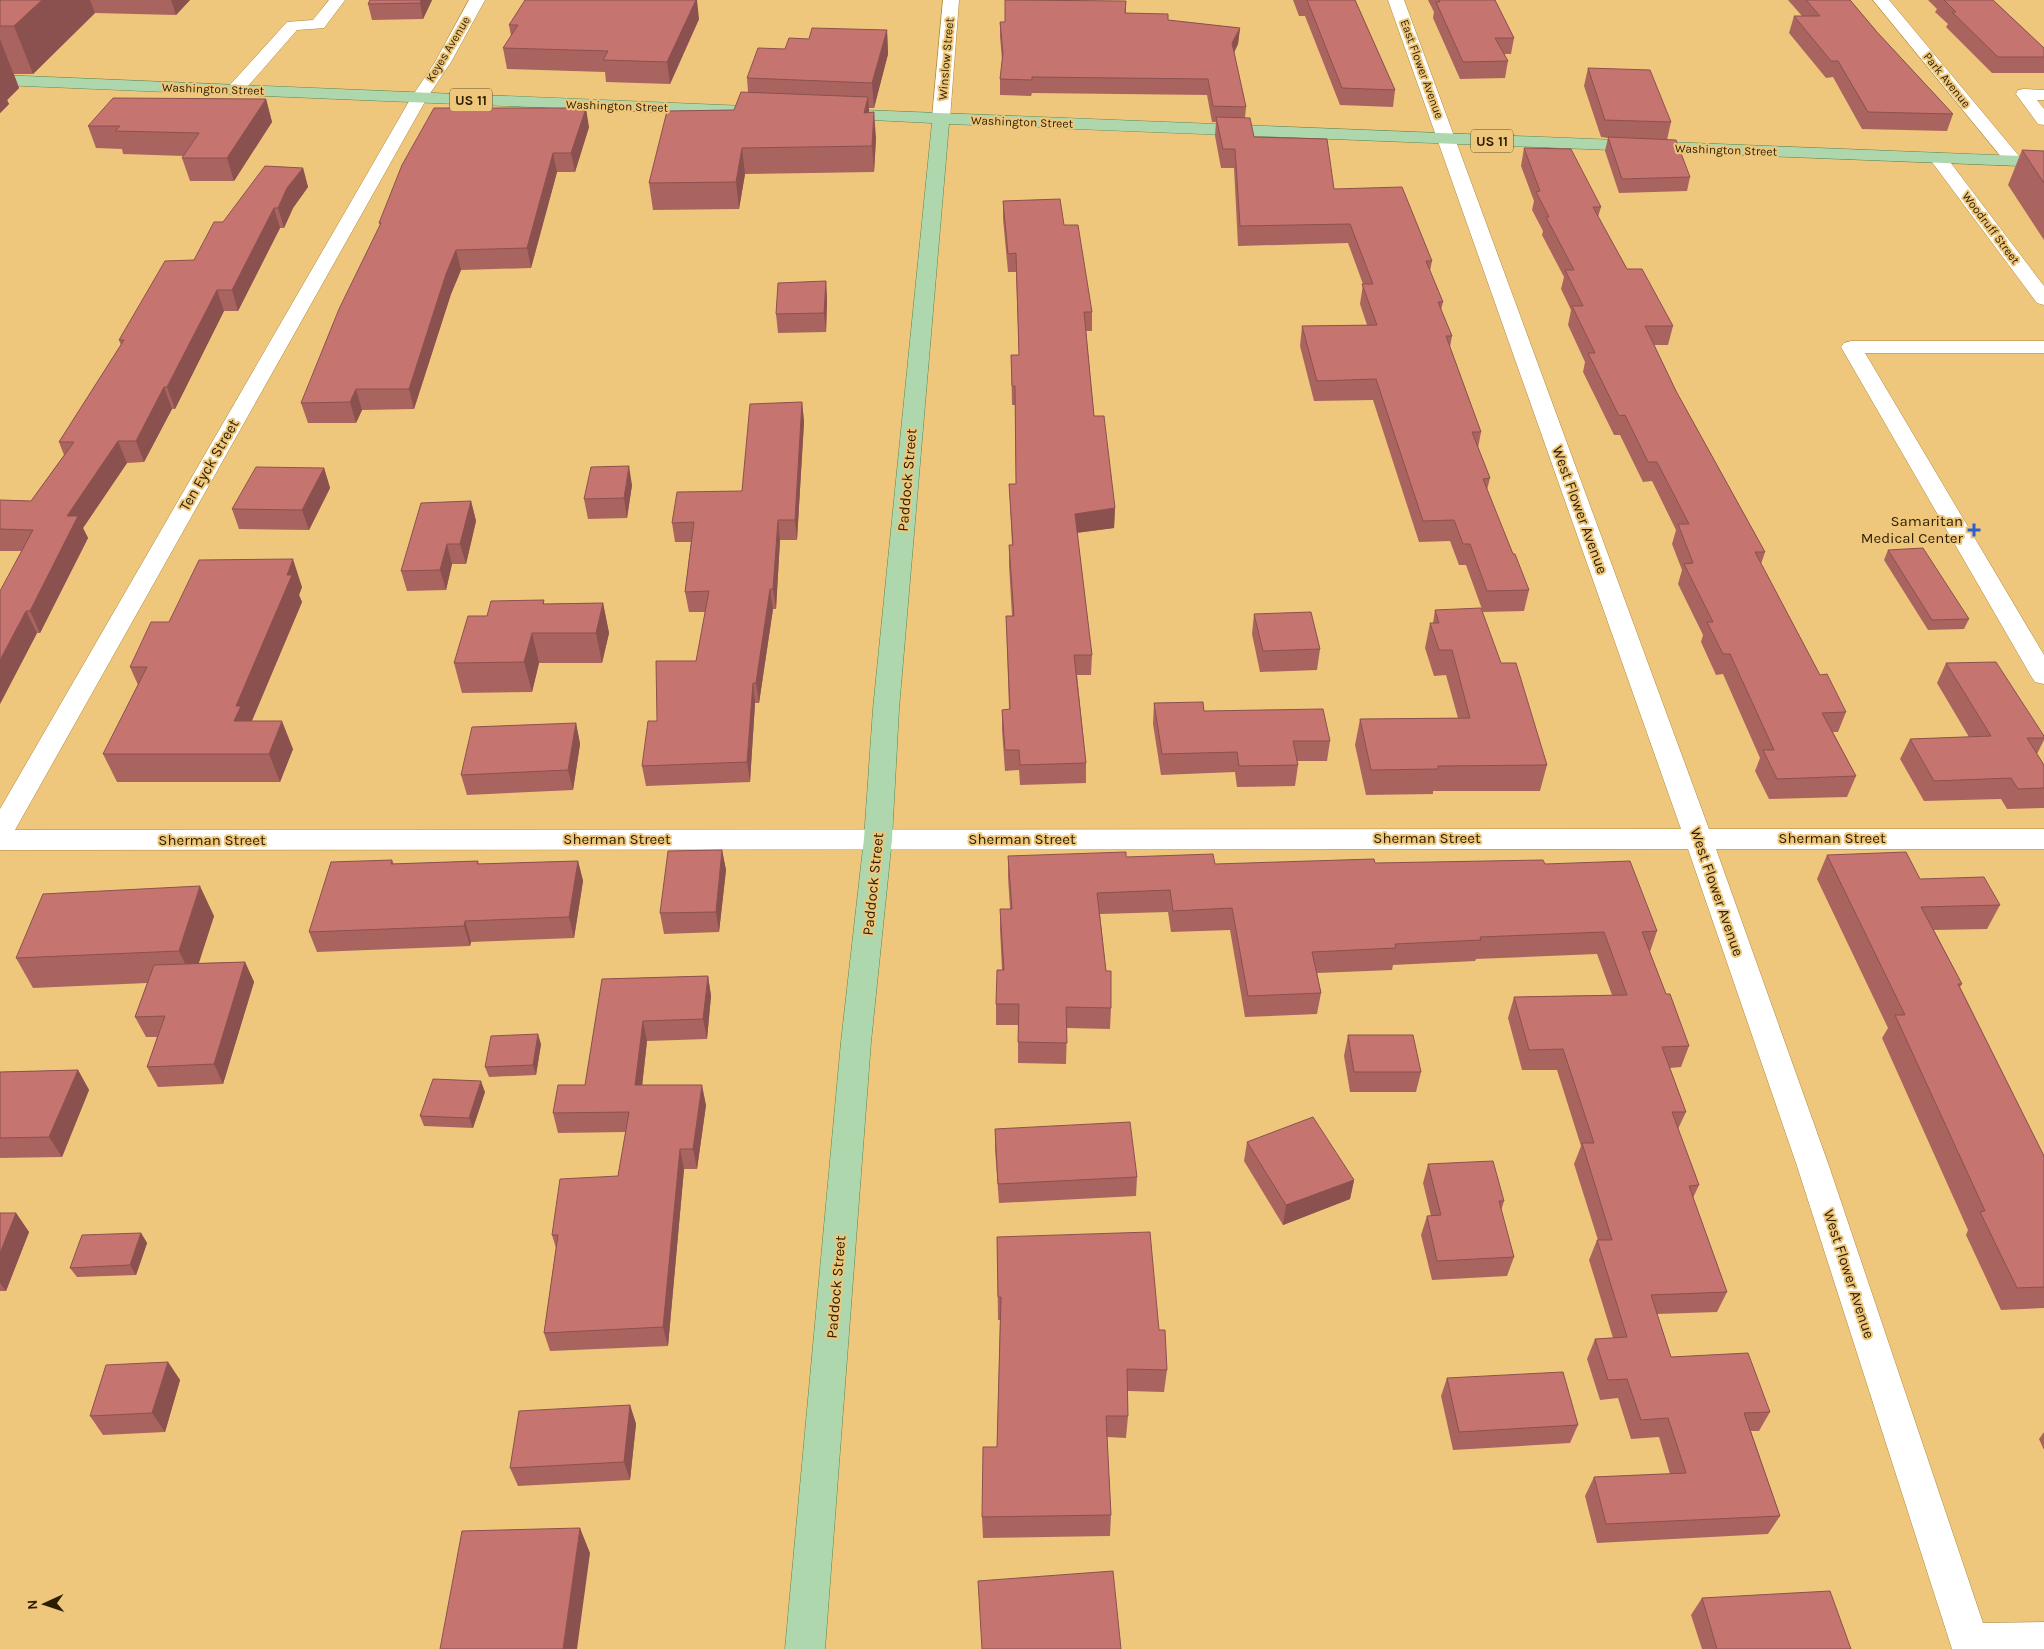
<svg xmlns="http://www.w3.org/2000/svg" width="2044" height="1649" viewBox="0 0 2044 1649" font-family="Karla,sans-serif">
<rect width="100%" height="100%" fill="#eec77c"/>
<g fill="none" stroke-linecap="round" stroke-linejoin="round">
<g stroke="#ad893d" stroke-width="1">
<g id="minor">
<polygon points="329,0 345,0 324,28 297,30 241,94 229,94 227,90 229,86 287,22 313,20"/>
<polygon points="469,0 485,0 451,62 427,98 15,830 1681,829 1388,0 1404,0 1709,829 2044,829 2044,849 1716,849 1829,1166 1983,1623 2044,1622 2044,1649 1952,1649 1797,1166 1688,849 0,850 0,809 411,98 435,62"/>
<polygon points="943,0 959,0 950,118 947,122 941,123 935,122 932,118"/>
<polygon points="1873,0 1889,0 2019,156 2022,160 2019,164 2013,165 2007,164"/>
<polygon points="2024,89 2044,90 2044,100 2037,100 2044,109 2044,125 2038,124 2016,94 2018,90"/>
<polygon points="1938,153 1944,154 2044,286 2044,305 2037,303 1929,158 1932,154"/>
<polygon points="1851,341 2044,341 2044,353 1865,353 2044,655 2044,684 2035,682 2031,676 1841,347 1844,343"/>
</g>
</g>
<g stroke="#5d854d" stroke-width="1">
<g id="major">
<polygon points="0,75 770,107 776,108 779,112 776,116 770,117 0,85"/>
<polygon points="838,109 2044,157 2044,167 949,124 899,709 892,839 871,1042 825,1649 785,1649 841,1042 864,839 873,709 932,123 832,118 829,114 832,110"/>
</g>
</g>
<use href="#minor" fill="#fff" fill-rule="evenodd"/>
<use href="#major" fill="#aed7ad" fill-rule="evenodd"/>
</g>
<g fill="#aa6460">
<polygon points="0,0 190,0 176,15 95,13 33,74 14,74 19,88 7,100 9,104 0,113"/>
<polygon points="370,0 432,0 423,19 372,20 368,4"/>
<polygon points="1293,0 1355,0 1395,90 1393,107 1340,105 1305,16 1299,16"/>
<polygon points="1428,0 1495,0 1514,38 1511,54 1504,54 1508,61 1505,78 1460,79 1433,18 1434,12"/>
<polygon points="1788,0 1850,0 1877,32 1953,114 1947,131 1862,129 1833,77 1826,78 1789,33 1794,16 1802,16"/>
<polygon points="1928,0 1993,0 2044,48 2044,73 1992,73 1946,27 1948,24 1935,12 1937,9"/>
<polygon points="1126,1 1126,13 1168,20 1240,28 1238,44 1234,52 1246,107 1245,118 1254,137 1334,189 1432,261 1430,271 1443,302 1441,310 1452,336 1450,347 1481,432 1478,448 1490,478 1487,490 1513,554 1529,590 1524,611 1483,612 1466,565 1459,565 1450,541 1419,542 1373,400 1314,401 1300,346 1302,326 1367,325 1360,304 1363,284 1348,243 1238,246 1234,168 1221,168 1215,136 1216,122 1212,122 1207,95 1032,93 1031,96 1000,95 1000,79 1002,60 1000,37 1000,22 1005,22"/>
<polygon points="699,19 670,84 606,82 605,72 507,69 503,48 511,36 509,25"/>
<polygon points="887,30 888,54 874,108 869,108 869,112 876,138 874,172 745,174 739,209 653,210 649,183 734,110 748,92 747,78 785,49 809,39"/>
<polygon points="1588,68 1671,122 1667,140 1690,177 1687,191 1619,193 1605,151 1608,138 1601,137 1584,86"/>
<polygon points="266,99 272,122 234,181 190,181 182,158 184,156 123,154 122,149 96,148 88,126"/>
<polygon points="589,127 575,172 557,172 531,268 461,270 451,294 414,409 362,410 356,423 308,423 301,403 380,225 379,223"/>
<polygon points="1524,148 1601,207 1598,217 1627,269 1673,326 1668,345 1654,345 1676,391 1765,552 1761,564 1820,675 1846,712 1838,732 1833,732 1856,776 1847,797 1769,799 1755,771 1760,758 1723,674 1716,675 1701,642 1703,635 1678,584 1682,570 1672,544 1676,530 1652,481 1643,482 1620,435 1614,435 1583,372 1585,362 1568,325 1571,310 1561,289 1564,277 1542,235 1543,231 1532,210 1534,201 1521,166"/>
<polygon points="2022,150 2044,151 2044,240 2008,185"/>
<polygon points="303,168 308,187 293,208 284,228 280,228 238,311 224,311 175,409 172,409 144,462 127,463 83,528 88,538 40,633 37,633 0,704 21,551 0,551 0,500 31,501 64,455 59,442 121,345 119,340 194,260 223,222"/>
<polygon points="1003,201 1064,225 1092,312 1092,331 1086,331 1094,416 1115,508 1114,528 1077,533 1092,655 1091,675 1077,675 1086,763 1086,783 1020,785 1019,770 1005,771 1002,730 1002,710 1009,709 1006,616 1012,616 1009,565 1009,545 1012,545 1010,503 1009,484 1016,484 1015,405 1012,405 1011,355 1019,355 1016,272 1008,272 1003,219"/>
<polygon points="826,281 827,300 826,332 778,333 776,314"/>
<polygon points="802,402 804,422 797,540 780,540 776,609 773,609 759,703 755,703 750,782 646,786 642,766 657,721 696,661 706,612 689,612 685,592 691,542 675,542 672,523 742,491"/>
<polygon points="324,468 330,488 309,530 239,529 232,509"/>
<polygon points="632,485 627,518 588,519 584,499"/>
<polygon points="471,501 476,521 466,564 452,564 446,590 407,591 401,571"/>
<polygon points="1888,550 1969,619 1964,629 1928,630 1884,560"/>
<polygon points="302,587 299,595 302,602 252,721 293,749 280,782 117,782 103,754 138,685 130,667 169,622"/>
<polygon points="544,600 544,604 603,603 609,633 602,663 539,663 532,692 462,693 454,663 487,616"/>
<polygon points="1435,610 1501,663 1547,765 1540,791 1433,791 1433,794 1366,795 1355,745 1360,719 1458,718 1446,675 1434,676 1425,648 1430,623 1433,623"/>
<polygon points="1254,614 1320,649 1317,670 1260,672 1252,634"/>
<polygon points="1946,663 2044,736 2044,740 2037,754 2044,765 2044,808 2007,809 2001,799 1924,801 1900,759 1910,739 1969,737 1937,683"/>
<polygon points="1154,703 1204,711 1330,741 1327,761 1297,761 1298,765 1295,786 1237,787 1235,772 1161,775 1153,724"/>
<polygon points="576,723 580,744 573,790 467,795 461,775"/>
<polygon points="722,850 726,870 719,932 664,934 660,913"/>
<polygon points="1827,855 1920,879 2000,905 1987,929 1934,930 1962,984 1960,987 2044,1156 2044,1308 2001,1310 1966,1235 1968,1230 1882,1038 1888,1028 1817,879"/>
<polygon points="1008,856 1126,857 1215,864 1375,863 1545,864 1657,931 1650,952 1666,994 1689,1046 1681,1067 1670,1068 1686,1112 1678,1129 1699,1185 1693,1198 1727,1292 1717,1312 1657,1314 1671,1357 1770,1412 1759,1431 1751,1431 1780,1516 1768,1534 1597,1543 1585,1496 1594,1477 1670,1474 1659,1437 1631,1439 1618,1398 1600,1400 1587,1359 1595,1339 1613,1338 1589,1260 1597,1240 1598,1240 1574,1164 1581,1146 1557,1070 1522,1070 1508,1018 1514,997 1612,995 1597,954 1476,959 1475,961 1393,965 1392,970 1317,973 1321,993 1317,1014 1245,1017 1230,930 1171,932 1168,912 1100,914 1106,971 1111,1008 1110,1029 1067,1028 1066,1064 1018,1063 1018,1025 996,1025 996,1004 1002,970 1000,930 1000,909 1010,909 1008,877"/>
<polygon points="392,860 394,864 478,861 479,864 578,861 583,881 574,938 471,942 470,946 317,952 309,932"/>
<polygon points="214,916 199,963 245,962 254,982 223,1084 158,1087 147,1067 157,1037 146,1037 135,1017 147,983 33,988 16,958"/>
<polygon points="708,976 711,996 707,1039 647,1041 642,1085 706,1105 697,1169 684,1169 668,1346 550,1351 544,1333 556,1248 552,1235 618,1176 626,1132 558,1133 553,1113 585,1085 602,979"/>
<polygon points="1348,1035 1421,1072 1416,1092 1350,1092 1344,1056"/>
<polygon points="541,1044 536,1075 489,1077 485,1067"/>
<polygon points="78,1070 89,1090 62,1157 0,1158 0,1072"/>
<polygon points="485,1092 473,1128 424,1126 420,1116"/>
<polygon points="995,1129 1137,1177 1136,1196 999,1203 995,1149"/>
<polygon points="1247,1142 1354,1180 1350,1199 1283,1225 1244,1161"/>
<polygon points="1428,1164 1504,1201 1501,1211 1514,1257 1507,1276 1432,1280 1421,1235 1427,1216 1431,1216 1423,1183"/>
<polygon points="0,1213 16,1213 29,1232 6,1291 0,1291"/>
<polygon points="141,1233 147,1243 136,1275 77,1277 70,1268"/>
<polygon points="997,1237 1159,1330 1167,1370 1164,1392 1128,1391 1128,1416 1126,1438 1107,1437 1111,1515 1110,1536 983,1538 982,1517 997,1447 1000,1320 998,1320"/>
<polygon points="168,1362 180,1380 165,1432 103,1435 90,1416"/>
<polygon points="1447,1378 1578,1425 1570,1443 1453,1450 1441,1396"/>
<polygon points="630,1405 636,1424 630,1480 518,1486 510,1468"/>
<polygon points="2044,1432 2044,1450 2039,1439"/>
<polygon points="1702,1598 1851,1649 1702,1649 1691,1615"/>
</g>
<g fill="#8b514e">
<polygon points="42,0 90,0 95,13 33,74 14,26"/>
<polygon points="171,0 190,0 176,15"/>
<polygon points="421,0 432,0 423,19 420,3"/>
<polygon points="691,0 697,0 699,19 670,84 667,62"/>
<polygon points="1240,28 1238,44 1231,59 1232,43"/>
<polygon points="887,30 888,54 874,108 872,83"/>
<polygon points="0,39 19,88 7,100 9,104 0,113"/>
<polygon points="868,97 870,122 864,113"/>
<polygon points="266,99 272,122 234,181 227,158"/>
<polygon points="586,108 589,127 575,172 571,153"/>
<polygon points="874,112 876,138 874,172 872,146"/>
<polygon points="742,148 745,174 739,209 736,182"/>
<polygon points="553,153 557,172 531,268 527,248"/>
<polygon points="303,168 308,187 293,208 284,228 278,208 287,188"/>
<polygon points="274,208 280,228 238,311 232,290"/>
<polygon points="456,250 461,270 451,294 414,409 409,389 446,274"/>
<polygon points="826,281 827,300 826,332 824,313"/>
<polygon points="217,290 224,311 175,409 167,387"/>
<polygon points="164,387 172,409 144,462 136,441"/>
<polygon points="356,389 362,410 356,423 350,402"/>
<polygon points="802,402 804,422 797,540 795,520"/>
<polygon points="118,441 127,463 83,528 88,538 40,633 30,611 67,516"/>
<polygon points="629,466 632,485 627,518 624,498"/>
<polygon points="324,468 330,488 309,530 302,510"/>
<polygon points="471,501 476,521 466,564 460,544"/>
<polygon points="1115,508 1114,528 1074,533 1075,514"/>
<polygon points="778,520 780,540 776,609 773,589"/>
<polygon points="447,544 452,564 446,590 440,570"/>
<polygon points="293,559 302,587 299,595 302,602 249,727 234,721 236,706"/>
<polygon points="770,589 773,609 759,703 756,683"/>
<polygon points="603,603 609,633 602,663 596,633"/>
<polygon points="26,611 37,633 0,704 0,660"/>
<polygon points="532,633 539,663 532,692 524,662"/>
<polygon points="753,683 755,703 750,782 747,762"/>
<polygon points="282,721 293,749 280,782 269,754"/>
<polygon points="576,723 580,744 573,790 568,770"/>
<polygon points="722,850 726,870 719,932 716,912"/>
<polygon points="578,861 583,881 574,938 569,917"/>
<polygon points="200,886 214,916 193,980 179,951"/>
<polygon points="465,921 471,942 470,946 464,926"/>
<polygon points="245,962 254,982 223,1084 214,1064"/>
<polygon points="708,976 711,996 707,1039 703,1019"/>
<polygon points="643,1021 647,1041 640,1105 635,1085"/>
<polygon points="538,1034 541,1044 536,1075 533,1065"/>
<polygon points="78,1070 89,1090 62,1157 49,1137"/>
<polygon points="481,1081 485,1092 473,1128 469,1118"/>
<polygon points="702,1085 706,1105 697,1169 693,1149"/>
<polygon points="680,1149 684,1169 668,1346 663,1327"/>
<polygon points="1354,1180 1350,1199 1283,1225 1286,1205"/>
<polygon points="16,1213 29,1232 6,1291 0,1283 0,1253"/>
<polygon points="141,1233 147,1243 136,1275 130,1265"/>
<polygon points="168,1362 180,1380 165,1432 152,1413"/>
<polygon points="630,1405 636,1424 630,1480 624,1462"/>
<polygon points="580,1528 590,1553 577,1649 563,1649"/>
</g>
<g fill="#c67470" stroke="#8b514e">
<polygon points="0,0 42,0 14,26 0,26"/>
<polygon points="370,0 421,0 420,3 368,4"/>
<polygon points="525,0 696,0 667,62 603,60 608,51 503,48 518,25 509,25"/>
<polygon points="1005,0 1126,1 1125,13 1168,14 1168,20 1240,28 1232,43 1246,107 1213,106 1208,79 1032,77 1032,80 1000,79 1003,53 1000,22 1005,22"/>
<polygon points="1307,0 1355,0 1395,90 1342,88"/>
<polygon points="1439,0 1495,0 1514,38 1495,38 1508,61 1463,62 1436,2 1440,2"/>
<polygon points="1806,0 1850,0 1877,32 1953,114 1868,112 1838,61 1831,61 1794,16 1820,16"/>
<polygon points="1944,0 1993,0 2044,48 2044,57 1998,57 1952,12 1956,12"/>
<polygon points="812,28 887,30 872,83 747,78 758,48 785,49 789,38 809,39"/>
<polygon points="1588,68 1650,70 1671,122 1605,120"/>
<polygon points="741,92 868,97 864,113 874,112 872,146 742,148 736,182 649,183 667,111 734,110"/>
<polygon points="113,98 266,99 227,158 182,158 199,133 115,131 120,126 88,126"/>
<polygon points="434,108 586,108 571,153 553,153 527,248 456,250 446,274 409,389 356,389 350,402 301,403 339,309 381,223 379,223 402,165"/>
<polygon points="1216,117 1250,118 1254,137 1327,139 1334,189 1402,187 1432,261 1426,261 1443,302 1438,302 1452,336 1446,336 1481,432 1472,432 1490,478 1483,479 1513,554 1515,554 1529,590 1487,591 1470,544 1463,544 1454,520 1423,521 1376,379 1317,381 1302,326 1377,325 1362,284 1373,284 1350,224 1240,226 1235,149 1223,149"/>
<polygon points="1608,137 1676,140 1690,177 1622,179"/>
<polygon points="1524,148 1571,149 1601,207 1593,207 1627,269 1642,269 1673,326 1645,326 1676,391 1765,552 1755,552 1820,675 1827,674 1846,712 1822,713 1856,776 1777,779 1763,750 1774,750 1730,654 1723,654 1707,622 1713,622 1684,564 1693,563 1678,524 1689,524 1657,462 1648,462 1625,415 1619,416 1588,353 1595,353 1572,306 1583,306 1565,270 1574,270 1546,217 1549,217 1536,192 1540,191"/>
<polygon points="2022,150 2044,151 2044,183"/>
<polygon points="265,166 303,168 287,188 278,208 274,208 232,290 217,290 167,387 164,387 136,441 118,441 67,516 78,516 30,611 26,611 0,660 0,591 33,530 0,529 0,500 31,501 74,442 59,442 124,340 119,340 165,261 194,260 214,222 223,222"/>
<polygon points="1060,199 1064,225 1078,225 1092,312 1084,312 1094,416 1104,416 1115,508 1075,514 1092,655 1074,655 1086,763 1020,765 1019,750 1005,750 1002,710 1010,709 1006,616 1014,616 1009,545 1013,545 1009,484 1016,484 1015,386 1012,386 1011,355 1019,355 1016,253 1008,254 1003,201"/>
<polygon points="826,281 824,313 776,314 778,283"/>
<polygon points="802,402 795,520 778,520 773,589 770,589 756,683 753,683 747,762 642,766 648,721 657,721 656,661 696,661 709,591 685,592 694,522 672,523 677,492 742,491 750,404"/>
<polygon points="629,466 624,498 584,499 591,467"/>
<polygon points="256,467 324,468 302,510 232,509"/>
<polygon points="471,501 460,544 447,544 440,570 401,571 421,503"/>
<polygon points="1923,548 1969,619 1932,620 1888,550"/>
<polygon points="293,559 287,575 292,575 236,706 241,706 234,721 282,721 269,754 103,754 147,667 130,667 151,622 169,622 199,560"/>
<polygon points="544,600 543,604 603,603 596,633 532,633 524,662 454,663 468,616 487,616 491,601"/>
<polygon points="1481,608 1501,663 1516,663 1547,765 1438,766 1438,769 1371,770 1360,719 1470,718 1452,650 1439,650 1430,623 1439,623 1435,610"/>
<polygon points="1311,612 1320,649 1263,651 1254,614"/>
<polygon points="1996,662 2044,736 2044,738 2027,738 2044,765 2044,788 2018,789 2011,778 1934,781 1910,739 1991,736 1946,663"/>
<polygon points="1203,702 1204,711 1323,709 1330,741 1293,741 1298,765 1239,766 1237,752 1162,754 1154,703"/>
<polygon points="576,723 568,770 461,775 472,727"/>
<polygon points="722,850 716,912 660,913 668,851"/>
<polygon points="1126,852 1126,857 1213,854 1215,864 1374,859 1375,863 1543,860 1545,864 1630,861 1657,931 1642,932 1666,994 1670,994 1689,1046 1662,1047 1686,1112 1672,1112 1699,1185 1689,1186 1727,1292 1651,1295 1671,1357 1748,1353 1770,1412 1744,1413 1780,1516 1606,1524 1594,1477 1686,1473 1668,1418 1641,1420 1627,1379 1608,1380 1595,1339 1627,1337 1597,1240 1612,1240 1582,1143 1594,1143 1563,1049 1529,1050 1514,997 1627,995 1604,932 1480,937 1481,940 1395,944 1396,948 1312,952 1321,993 1248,996 1232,908 1173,911 1170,890 1097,893 1106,971 1111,971 1111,1008 1066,1007 1067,1043 1018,1042 1019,1004 996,1004 997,970 1004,970 1000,909 1012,909 1008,856"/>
<polygon points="1906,852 1920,879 1984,877 2000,905 1921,907 1962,984 1958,984 2044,1156 2044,1287 2017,1288 1980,1212 1985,1211 1895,1015 1905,1015 1827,855"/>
<polygon points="392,860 391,864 478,861 477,864 578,861 569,917 465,921 464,926 309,932 331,862"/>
<polygon points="200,886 179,951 16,958 43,894"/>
<polygon points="245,962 214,1064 147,1067 165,1016 135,1017 154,965"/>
<polygon points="708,976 703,1019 643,1021 635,1085 702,1085 693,1149 680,1149 663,1327 544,1333 558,1235 552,1235 560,1179 618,1176 629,1112 553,1113 558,1085 585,1085 602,979"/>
<polygon points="538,1034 533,1065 485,1067 491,1036"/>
<polygon points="1348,1035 1413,1035 1421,1072 1354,1072"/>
<polygon points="78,1070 49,1137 0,1138 0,1072"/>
<polygon points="433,1079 481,1081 469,1118 420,1116"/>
<polygon points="1313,1117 1354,1180 1286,1205 1247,1142"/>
<polygon points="1130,1122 1137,1177 998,1184 995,1129"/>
<polygon points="1493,1161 1504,1201 1499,1201 1514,1257 1437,1261 1427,1216 1441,1215 1428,1164"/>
<polygon points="0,1213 16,1213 0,1253"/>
<polygon points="1150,1232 1159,1330 1165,1330 1167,1370 1127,1369 1128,1416 1106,1416 1111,1515 982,1517 983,1447 997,1447 1001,1297 998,1297 997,1237"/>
<polygon points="141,1233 130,1265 70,1268 82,1235"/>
<polygon points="168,1362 152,1413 90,1416 106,1365"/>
<polygon points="1563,1372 1578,1425 1459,1432 1447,1378"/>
<polygon points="630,1405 624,1462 510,1468 519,1411"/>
<polygon points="580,1528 563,1649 440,1649 462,1531"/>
<polygon points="1113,1571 1121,1649 982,1649 978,1581"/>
<polygon points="1830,1591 1851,1649 1717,1649 1702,1598"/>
</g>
<path fill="#2f60cf" stroke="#eec77c" stroke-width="2" d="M1971.5 522.5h5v5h5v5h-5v5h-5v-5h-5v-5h5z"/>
<g text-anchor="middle" stroke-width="4" stroke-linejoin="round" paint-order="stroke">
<g font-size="12" fill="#2c1d00" stroke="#eec77c">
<text transform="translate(448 49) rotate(-59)" y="4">Keyes Avenue</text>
<text transform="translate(946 59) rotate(-85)" y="4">Winslow Street</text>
<text transform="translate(1422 69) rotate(70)" y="4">East Flower Avenue</text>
<text transform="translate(1947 80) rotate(51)" y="4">Park Avenue</text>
<text transform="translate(213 89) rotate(2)" y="4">Washington Street</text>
<text transform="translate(617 106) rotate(2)" y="4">Washington Street</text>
<text transform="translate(1022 122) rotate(2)" y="4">Washington Street</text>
<text transform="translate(1726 150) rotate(2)" y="4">Washington Street</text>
<text transform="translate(1991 228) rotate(53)" y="4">Woodruff Street</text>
</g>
<g fill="#eec77c" stroke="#665025" stroke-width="1">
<rect x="450" y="88.5" width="42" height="23" rx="4"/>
<rect x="1471" y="129.5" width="42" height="23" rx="4"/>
</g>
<g font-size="14" font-weight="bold" fill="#2c1d00">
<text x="471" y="105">US 11</text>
<text x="1492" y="146">US 11</text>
</g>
<g font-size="15" fill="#2c1d00" stroke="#eec77c">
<text transform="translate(209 465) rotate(-60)" y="5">Ten Eyck Street</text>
<text transform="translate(907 480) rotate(-85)" y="5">Paddock Street</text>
<text transform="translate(1580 510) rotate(70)" y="5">West Flower Avenue</text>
<text x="1427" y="843">Sherman Street</text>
<text x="1832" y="843">Sherman Street</text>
<text x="617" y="844">Sherman Street</text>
<text x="1022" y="844">Sherman Street</text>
<text x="212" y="845">Sherman Street</text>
<text transform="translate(873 884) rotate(-84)" y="5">Paddock Street</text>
<text transform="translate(1717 892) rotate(71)" y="5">West Flower Avenue</text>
<text transform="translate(1849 1274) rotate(72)" y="5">West Flower Avenue</text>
<text transform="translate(836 1287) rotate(-85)" y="5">Paddock Street</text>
</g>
<g font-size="15" fill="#2c1d00" stroke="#eec77c" text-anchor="end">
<text x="1963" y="526">Samaritan<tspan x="1963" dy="17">Medical Center</tspan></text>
</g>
</g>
<g transform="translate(45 1604) rotate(267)" stroke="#eec77c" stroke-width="4" paint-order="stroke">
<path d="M0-4L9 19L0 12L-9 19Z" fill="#2c1d00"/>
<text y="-8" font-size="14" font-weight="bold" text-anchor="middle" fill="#2c1d00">N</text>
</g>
</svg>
